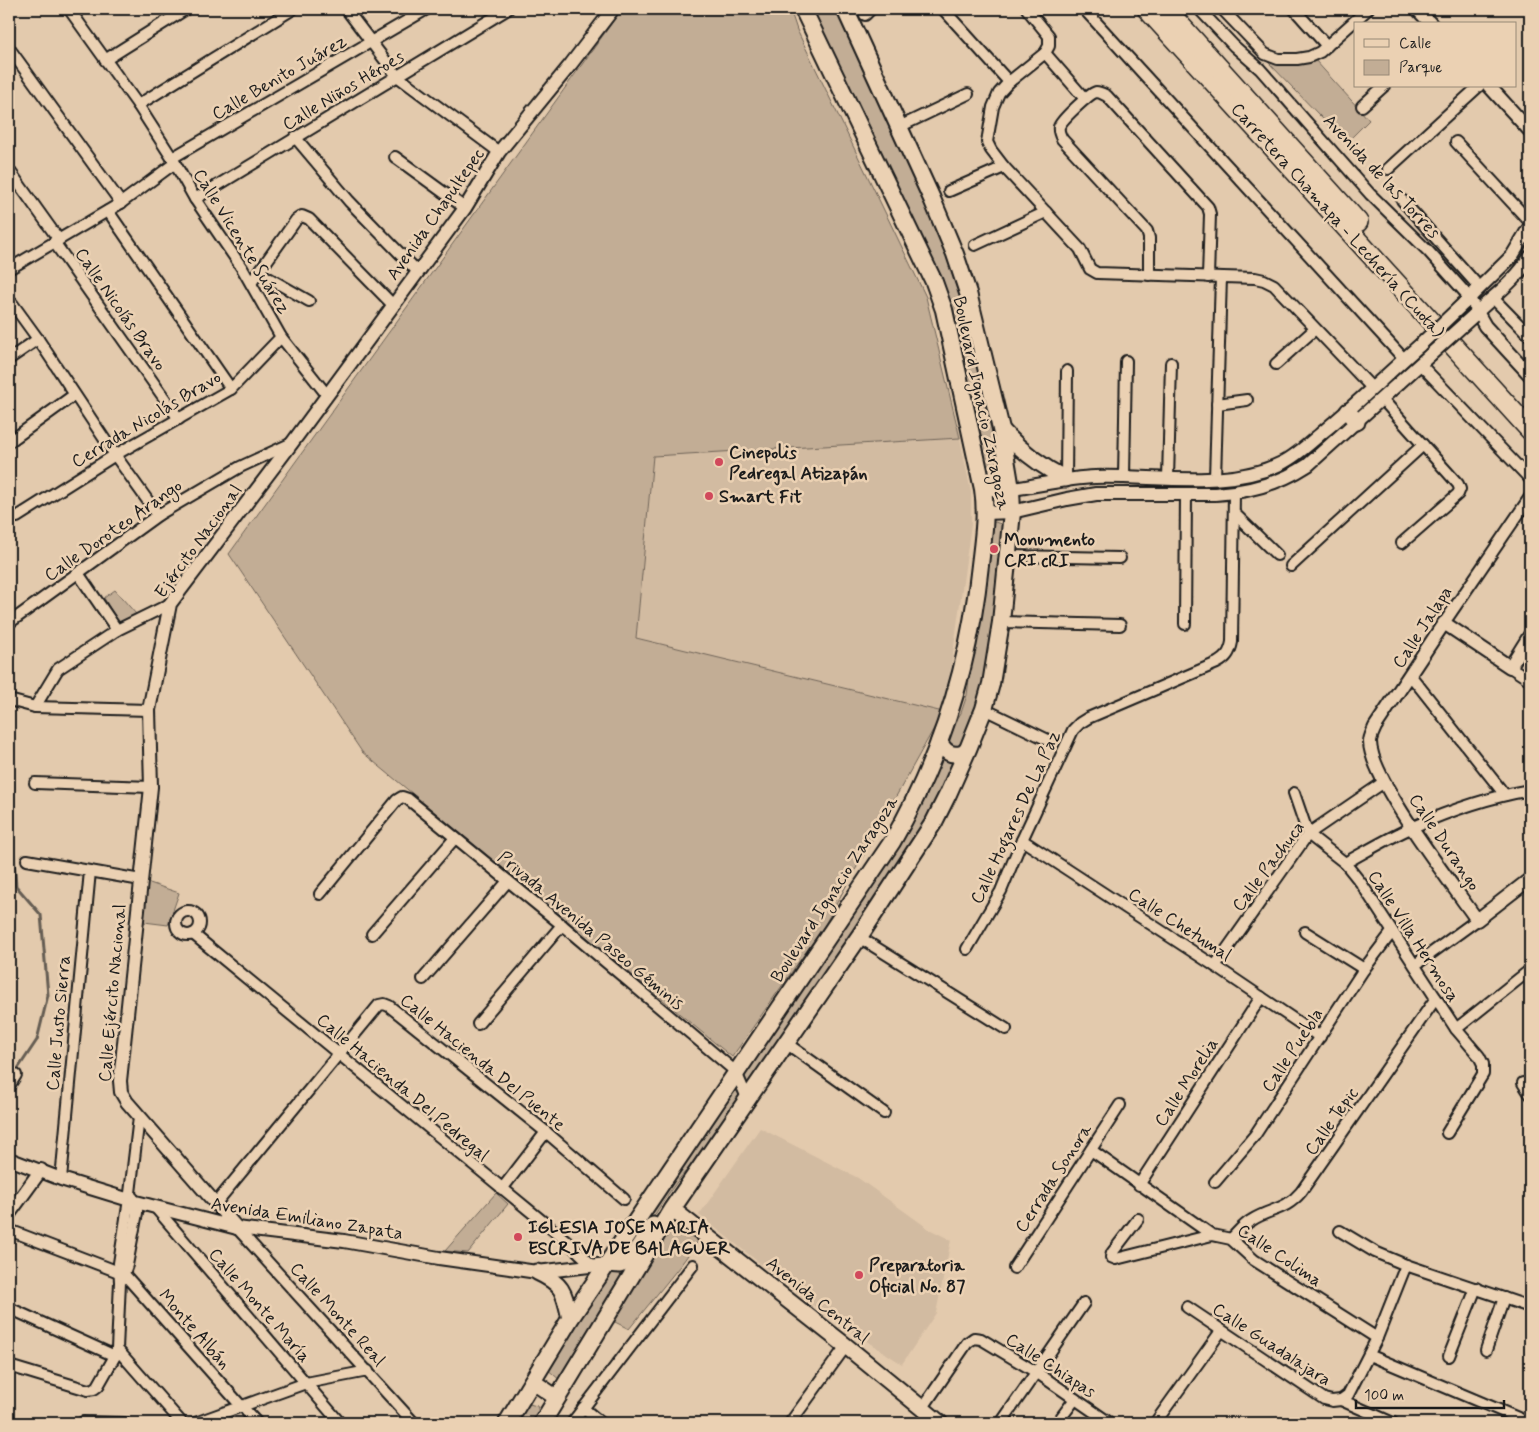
<svg xmlns="http://www.w3.org/2000/svg" width="1539" height="1432" viewBox="0 0 1539 1432" font-family="Mynerve,sans-serif">
<rect width="100%" height="100%" fill="#e3caad"/>
<filter id="ink" filterUnits="userSpaceOnUse"><feTurbulence type="fractalNoise" baseFrequency=".02" numOctaves="2"/><feDisplacementMap in="SourceGraphic" scale="10" xChannelSelector="R" yChannelSelector="G"/><feConvolveMatrix kernelMatrix="1 2 1 2 8 2 1 2 1" color-interpolation-filters="sRGB"/></filter>
<g filter="url(#ink)">
<g fill="#d2bba1">
<polygon points="960,438 971,492 971,524 948,690 943,712 636,638 653,455"/>
<polygon points="760,1128 858,1178 929,1229 951,1240 936,1313 902,1364 819,1310 699,1215"/>
</g>
<g fill="#c2ad95" stroke="#6f6458">
<polygon points="622,9 790,9 797,30 926,297 960,438 653,456 636,638 943,712 824,926 732,1057 362,752 229,554"/>
<path d="M809,9H840L960,274L1006,473C1002,480 999,484 990,483L959,348Z"/>
<polygon points="1315,60 1369,120 1346,143 1268,62"/>
<polygon points="995,522 1001,524 1005,530 981,697 958,755 944,740 961,713 967,695 990,524"/>
<polygon points="115,590 136,614 119,624 104,598"/>
<polygon points="938,749 943,758 950,761 958,760 935,808 898,866 748,1086 739,1072 812,967"/>
<polygon points="141,880 179,893 168,925 136,921"/>
<path d="M735,1080L740,1094L700,1158C674,1177 649,1226 631,1254L612,1259Z"/>
<polygon points="496,1193 508,1204 468,1253 445,1251"/>
<polygon points="671,1226 699,1240 680,1266 629,1329 613,1321"/>
<polygon points="630,1269 561,1381 546,1368 608,1270"/>
<polygon points="529,1404 537,1406 540,1415 537,1423 511,1423 521,1405"/>
</g>
<g fill="none" stroke-linecap="round" stroke-linejoin="round">
<polyline stroke="#655d52" stroke-width="3" points="9,766 13,783 13,847 16,886 41,915 48,995 37,1040 15,1073"/>
<g stroke="#1c1c1c" stroke-width="14">
<g id="minor">
<polyline points="69,9 138,105 172,158 195,199 242,268 281,337 327,395"/>
<polyline points="346,9 397,76 499,152"/>
<polyline points="943,9 1009,82"/>
<polyline points="1027,9 1049,36 1049,46 1045,53 1009,82 999,93 993,107 987,142 991,150 1004,167 1080,249 1090,269 1097,273 1255,278 1264,280 1274,285 1372,388"/>
<polyline points="1084,9 1404,359"/>
<polyline points="1199,9 1234,46 1260,69 1370,194 1429,252 1470,298 1477,312"/>
<polyline points="1222,9 1265,54 1278,59 1297,59 1309,57 1320,52 1368,9"/>
<polyline points="1294,9 1327,46"/>
<polyline points="865,15 871,9"/>
<polyline points="9,48 121,203"/>
<polyline points="1045,53 1085,99"/>
<polyline points="105,60 186,9"/>
<polyline points="138,105 293,9"/>
<polyline points="1362,106 1384,86"/>
<polyline points="899,127 968,94"/>
<polyline points="295,137 349,201 418,272"/>
<polyline points="1456,142 1530,222"/>
<polyline points="395,157 465,208"/>
<polyline points="172,158 427,9"/>
<polyline points="1388,169 1479,86"/>
<polyline points="9,170 59,240"/>
<polyline points="949,191 1004,167"/>
<polyline points="195,199 508,9"/>
<polyline points="1402,200 1480,288"/>
<polyline points="108,211 231,389"/>
<polyline points="54,242 179,419"/>
<polyline points="975,245 1046,212"/>
<polyline points="9,269 121,203 175,163"/>
<polyline points="258,272 309,301"/>
<path d="M1149,275V238L1147,231L1062,139C1060,135 1058,131 1059,127C1061,120 1089,94 1096,92C1100,92 1103,94 1107,96L1208,207L1210,214L1208,277"/>
<polyline points="251,283 296,220 302,216 309,219 393,305"/>
<polyline points="1493,298 1530,336"/>
<polyline points="9,299 38,339 115,455 158,515"/>
<polyline points="9,359 38,339"/>
<polyline points="1276,364 1315,329"/>
<polyline points="1420,364 1530,479"/>
<polyline points="1382,399 1458,484 1460,489 1458,494 1402,543"/>
<polyline points="1217,404 1247,400"/>
<polyline points="9,442 74,395"/>
<polyline points="1124,477 1126,361"/>
<polyline points="1215,478 1221,277"/>
<polyline points="1066,479 1067,371"/>
<polyline points="1168,479 1171,363"/>
<polyline points="1234,513 1277,555"/>
<polyline points="17,517 115,455 231,389 281,337"/>
<polyline points="1009,556 1120,558"/>
<polyline points="1291,566 1423,445"/>
<polyline points="78,573 117,630"/>
<polyline points="1001,622 1120,625"/>
<polyline points="9,623 158,515 240,467 292,443"/>
<polyline points="1444,623 1530,497"/>
<polyline points="1185,624 1186,495"/>
<polyline points="1510,667 1530,680"/>
<polyline points="1411,676 1505,795"/>
<polyline points="9,700 35,707 149,710"/>
<polyline points="35,707 58,669 117,630 170,604"/>
<polyline points="984,709 1048,740"/>
<polyline points="35,783 151,787"/>
<polyline points="1294,793 1308,834 1345,863 1361,883 1456,1029 1479,1056 1483,1064 1483,1074 1447,1133"/>
<polyline points="1022,840 1215,966 1320,1037"/>
<polyline points="27,860 141,880"/>
<path d="M1345,863C1367,851 1390,837 1413,827C1451,810 1490,797 1530,790"/>
<polyline points="320,894 397,800 402,797 408,799 562,925 736,1072 747,1098"/>
<circle cx="188" cy="923" r="12"/>
<polyline points="1305,932 1364,969"/>
<polyline points="193,934 569,1243 592,1265"/>
<polyline points="372,934 455,838"/>
<polyline points="859,937 1006,1029"/>
<path d="M967,949L1001,891L1022,840L1073,730L1080,723L1088,718L1217,663C1226,658 1230,653 1232,642L1234,493"/>
<polyline points="1415,965 1477,920"/>
<polyline points="1215,966 1308,834 1384,782"/>
<polyline points="423,979 508,881"/>
<polyline points="478,1024 562,925"/>
<polyline points="1456,1029 1530,970"/>
<polyline points="786,1043 884,1113"/>
<polyline points="1523,1083 1530,1094"/>
<polyline points="9,1086 16,1075"/>
<polyline points="1091,1150 1212,1235 1231,1239 1254,1260 1377,1338"/>
<polyline points="61,1179 90,871"/>
<polyline points="1215,1182 1255,1135 1364,969 1392,932"/>
<polyline points="1139,1185 1261,997"/>
<polyline points="502,1189 546,1132"/>
<polyline points="216,1203 379,1005 384,1004 389,1006 546,1132 624,1199"/>
<polyline points="155,1207 340,1423"/>
<polyline points="1138,1219 1112,1253 1111,1257 1116,1259 1212,1235"/>
<polyline points="237,1228 414,1423"/>
<polyline points="9,1230 124,1274 242,1407"/>
<polyline points="1340,1231 1375,1252 1406,1265 1530,1307"/>
<path d="M1231,1239C1238,1232 1244,1224 1252,1220C1271,1208 1285,1211 1301,1192L1436,998"/>
<polyline points="1014,1268 1120,1105"/>
<polyline points="122,1279 127,1265 137,1213 137,1204 132,1197"/>
<polyline points="1187,1307 1324,1399 1332,1401 1341,1400 1348,1395 1377,1338 1406,1265"/>
<polyline points="9,1308 115,1356"/>
<polyline points="117,1349 182,1423"/>
<polyline points="1486,1350 1504,1298"/>
<polyline points="1369,1355 1530,1423"/>
<polyline points="1449,1356 1476,1288"/>
<polyline points="9,1366 88,1390 94,1389 98,1386 115,1356 117,1349 120,1282 119,1263 130,1193 139,1117"/>
<polyline points="1341,1400 1393,1423"/>
<polyline points="583,1408 601,1423"/>
<polyline points="922,1409 967,1343 974,1338 981,1339 1036,1372 1110,1423"/>
<polyline points="247,1412 257,1423"/>
<polyline points="83,1422 125,1423"/>
<polyline points="195,1423 306,1383 368,1371"/>
<polyline points="572,1423 693,1265"/>
<polyline points="790,1423 846,1346"/>
<polyline points="1001,1423 1084,1303"/>
<polyline points="1057,1423 1075,1399"/>
<polyline points="1155,1423 1221,1331"/>
</g>
</g>
<g stroke="#1c1c1c" stroke-width="16">
<g id="tertiary">
<polyline points="1417,9 1431,24"/>
<polyline points="1489,86 1530,131"/>
<polyline points="1463,304 1512,256 1530,226"/>
<polyline points="1477,312 1485,326 1530,375"/>
<path d="M1473,316C1492,297 1516,281 1530,257"/>
<path d="M983,489C993,489 1003,490 1013,489C1041,485 1067,478 1095,477C1155,475 1227,490 1282,463C1298,455 1311,442 1324,431C1357,404 1388,373 1420,345"/>
<path d="M986,513L1012,512L1067,499L1096,494H1215C1249,492 1279,484 1308,465L1430,355"/>
<path d="M1530,635L1510,667L1444,623L1375,727C1373,732 1370,737 1370,742C1370,779 1453,885 1477,920L1530,879"/>
<polyline points="9,1159 61,1179 136,1202 237,1228 344,1241 439,1258 537,1272 607,1264"/>
<polyline points="9,1214 41,1170"/>
<polyline points="237,1228 127,1102 121,1092 120,1081 151,787 149,710 170,604 292,443 465,208 499,152 571,64 613,9"/>
</g>
</g>
<g stroke="#1c1c1c" stroke-width="19">
<g id="secondary">
<polyline points="1348,411 1357,422"/>
<path d="M1001,429C1020,450 1040,466 1066,479"/>
<path d="M939,741C945,752 951,757 963,753L968,749"/>
<polyline points="672,1209 846,1346 940,1423"/>
<polyline points="607,1264 620,1265 629,1261 653,1225"/>
<path d="M537,1272C563,1284 564,1291 570,1319"/>
<polyline points="532,1381 557,1398"/>
</g>
</g>
<g stroke="#1c1c1c" stroke-width="20">
<g id="primary">
<path d="M507,1423L570,1319L892,842C941,757 970,662 980,565C983,539 987,515 983,489L944,310L934,282L803,9"/>
<polyline points="542,1423 672,1209 859,937 934,822 948,794 968,749 984,709 991,684 1001,622 1012,512 1011,489 1001,429 968,293 955,254 932,199 845,9"/>
</g>
</g>
<g stroke="#1c1c1c" stroke-width="22">
<g id="motorway">
<polyline points="1147,9 1530,430"/>
<polyline points="1166,9 1358,222"/>
</g>
</g>
<use href="#minor" stroke="#ebd1b3" stroke-width="10"/>
<use href="#tertiary" stroke="#ebd1b3" stroke-width="12"/>
<use href="#secondary" stroke="#ebd1b3" stroke-width="15"/>
<use href="#primary" stroke="#ebd1b3" stroke-width="16"/>
<use href="#motorway" stroke="#ebd1b3" stroke-width="19"/>
<g stroke="#1c1c1c" stroke-width="16" stroke-linecap="butt">
<g id="tertiary-bridge">
<polyline points="1420,345 1463,304"/>
<polyline points="1430,355 1473,316"/>
</g>
</g>
<use href="#tertiary-bridge" stroke="#ebd1b3" stroke-width="12"/>
</g>
</g>
<g fill="#d1495b" stroke="#ebd1b3" stroke-width="2">
<circle cx="719" cy="462" r="5"/>
<circle cx="709" cy="496" r="5"/>
<circle cx="994" cy="549" r="5"/>
<circle cx="518" cy="1237" r="5"/>
<circle cx="859" cy="1275" r="5"/>
</g>
<g text-anchor="middle" stroke-width="5" stroke-linejoin="round" paint-order="stroke">
<g font-size="18" fill="#1c1c1c" stroke="#ebd1b3">
<text transform="translate(279 77) rotate(-30)" y="6">Calle Benito Juárez</text>
<text transform="translate(343 90) rotate(-31)" y="6">Calle Niños Héroes</text>
<text transform="translate(1382 176) rotate(47)" y="6">Avenida de las Torres</text>
<text transform="translate(435 214) rotate(-55)" y="6">Avenida Chapultepec</text>
<text transform="translate(1338 220) rotate(48)" y="6">Carretera Chamapa - Lechería (Cuota)</text>
<text transform="translate(242 241) rotate(58)" y="6">Calle Vicente Suárez</text>
<text transform="translate(121 309) rotate(55)" y="6">Calle Nicolás Bravo</text>
<text transform="translate(982 403) rotate(78)" y="6">Boulevard Ignacio Zaragoza</text>
<text transform="translate(146 419) rotate(-31)" y="6">Cerrada Nicolás Bravo</text>
<text transform="translate(113 530) rotate(-35)" y="6">Calle Doroteo Arango</text>
<text transform="translate(198 541) rotate(-54)" y="6">Ejército Nacional</text>
<text transform="translate(1422 627) rotate(-57)" y="6">Calle Jalapa</text>
<text transform="translate(1015 817) rotate(-65)" y="6">Calle Hogares De La Paz</text>
<text transform="translate(1445 842) rotate(56)" y="6">Calle Durango</text>
<text transform="translate(1268 866) rotate(-53)" y="6">Calle Pachuca</text>
<text transform="translate(834 889) rotate(-57)" y="6">Boulevard Ignacio Zaragoza</text>
<text transform="translate(1180 924) rotate(33)" y="6">Calle Chetumal</text>
<text transform="translate(591 930) rotate(40)" y="6">Privada Avenida Paseo Géminis</text>
<text transform="translate(1414 936) rotate(57)" y="6">Calle Villa Hermosa</text>
<text transform="translate(112 993) rotate(-85)" y="6">Calle Ejército Nacional</text>
<text transform="translate(58 1023) rotate(-85)" y="6">Calle Justo Sierra</text>
<text transform="translate(1292 1050) rotate(-57)" y="6">Calle Puebla</text>
<text transform="translate(483 1062) rotate(39)" y="6">Calle Hacienda Del Puente</text>
<text transform="translate(1186 1082) rotate(-57)" y="6">Calle Morelia</text>
<text transform="translate(403 1087) rotate(40)" y="6">Calle Hacienda Del Pedregal</text>
<text transform="translate(1331 1121) rotate(-55)" y="6">Calle Tepic</text>
<text transform="translate(1053 1178) rotate(-57)" y="6">Cerrada Sonora</text>
<text transform="translate(307 1218) rotate(9)" y="6">Avenida Emiliano Zapata</text>
<text transform="translate(1280 1255) rotate(34)" y="6">Calle Colima</text>
<text transform="translate(818 1300) rotate(39)" y="6">Avenida Central</text>
<text transform="translate(260 1305) rotate(49)" y="6">Calle Monte María</text>
<text transform="translate(338 1314) rotate(48)" y="6">Calle Monte Real</text>
<text transform="translate(195 1329) rotate(49)" y="6">Monte Albán</text>
<text transform="translate(1272 1344) rotate(33)" y="6">Calle Guadalajara</text>
<text transform="translate(1051 1365) rotate(33)" y="6">Calle Chiapas</text>
</g>
<g font-size="18" font-weight="bold" fill="#1c1c1c" stroke="#ebd1b3" text-anchor="start">
<text x="729" y="458">Cinepolis<tspan x="729" dy="21">Pedregal Atizapán</tspan></text>
<text x="719" y="502">Smart Fit</text>
<text x="1004" y="545">Monumento<tspan x="1004" dy="21">CRI cRI</tspan></text>
<text x="528" y="1233">IGLESIA JOSE MARIA<tspan x="528" dy="21">ESCRIVA DE BALAGUER</tspan></text>
<text x="869" y="1271">Preparatoria<tspan x="869" dy="21">Oficial No. 87</tspan></text>
</g>
</g>
<rect width="1539" height="1432" fill="none" stroke="#ebd1b3" stroke-width="30"/>
<rect x="15" y="15" width="1509" height="1402" fill="none" stroke="#1c1c1c" stroke-width="2" filter="url(#ink)"/>
<rect x="1354" y="22" width="162" height="65" fill="#ebd1b3" stroke="#988977"/>
<rect x="1364" y="39" width="25" height="8" fill="#ebd1b3" stroke="#988977"/>
<text x="1399" y="48" font-size="15" fill="#1c1c1c">Calle</text>
<rect x="1364" y="60" width="25" height="15" fill="#c2ad95" stroke="#988977"/>
<text x="1399" y="72" font-size="15" fill="#1c1c1c">Parque</text>
<path d="M1356 1400v8h148v-8" fill="none" stroke="#1c1c1c" stroke-width="2.5"/>
<text x="1364" y="1400" font-size="15" fill="#1c1c1c" stroke="#ebd1b3" stroke-width="4" paint-order="stroke">100 m</text>
</svg>
